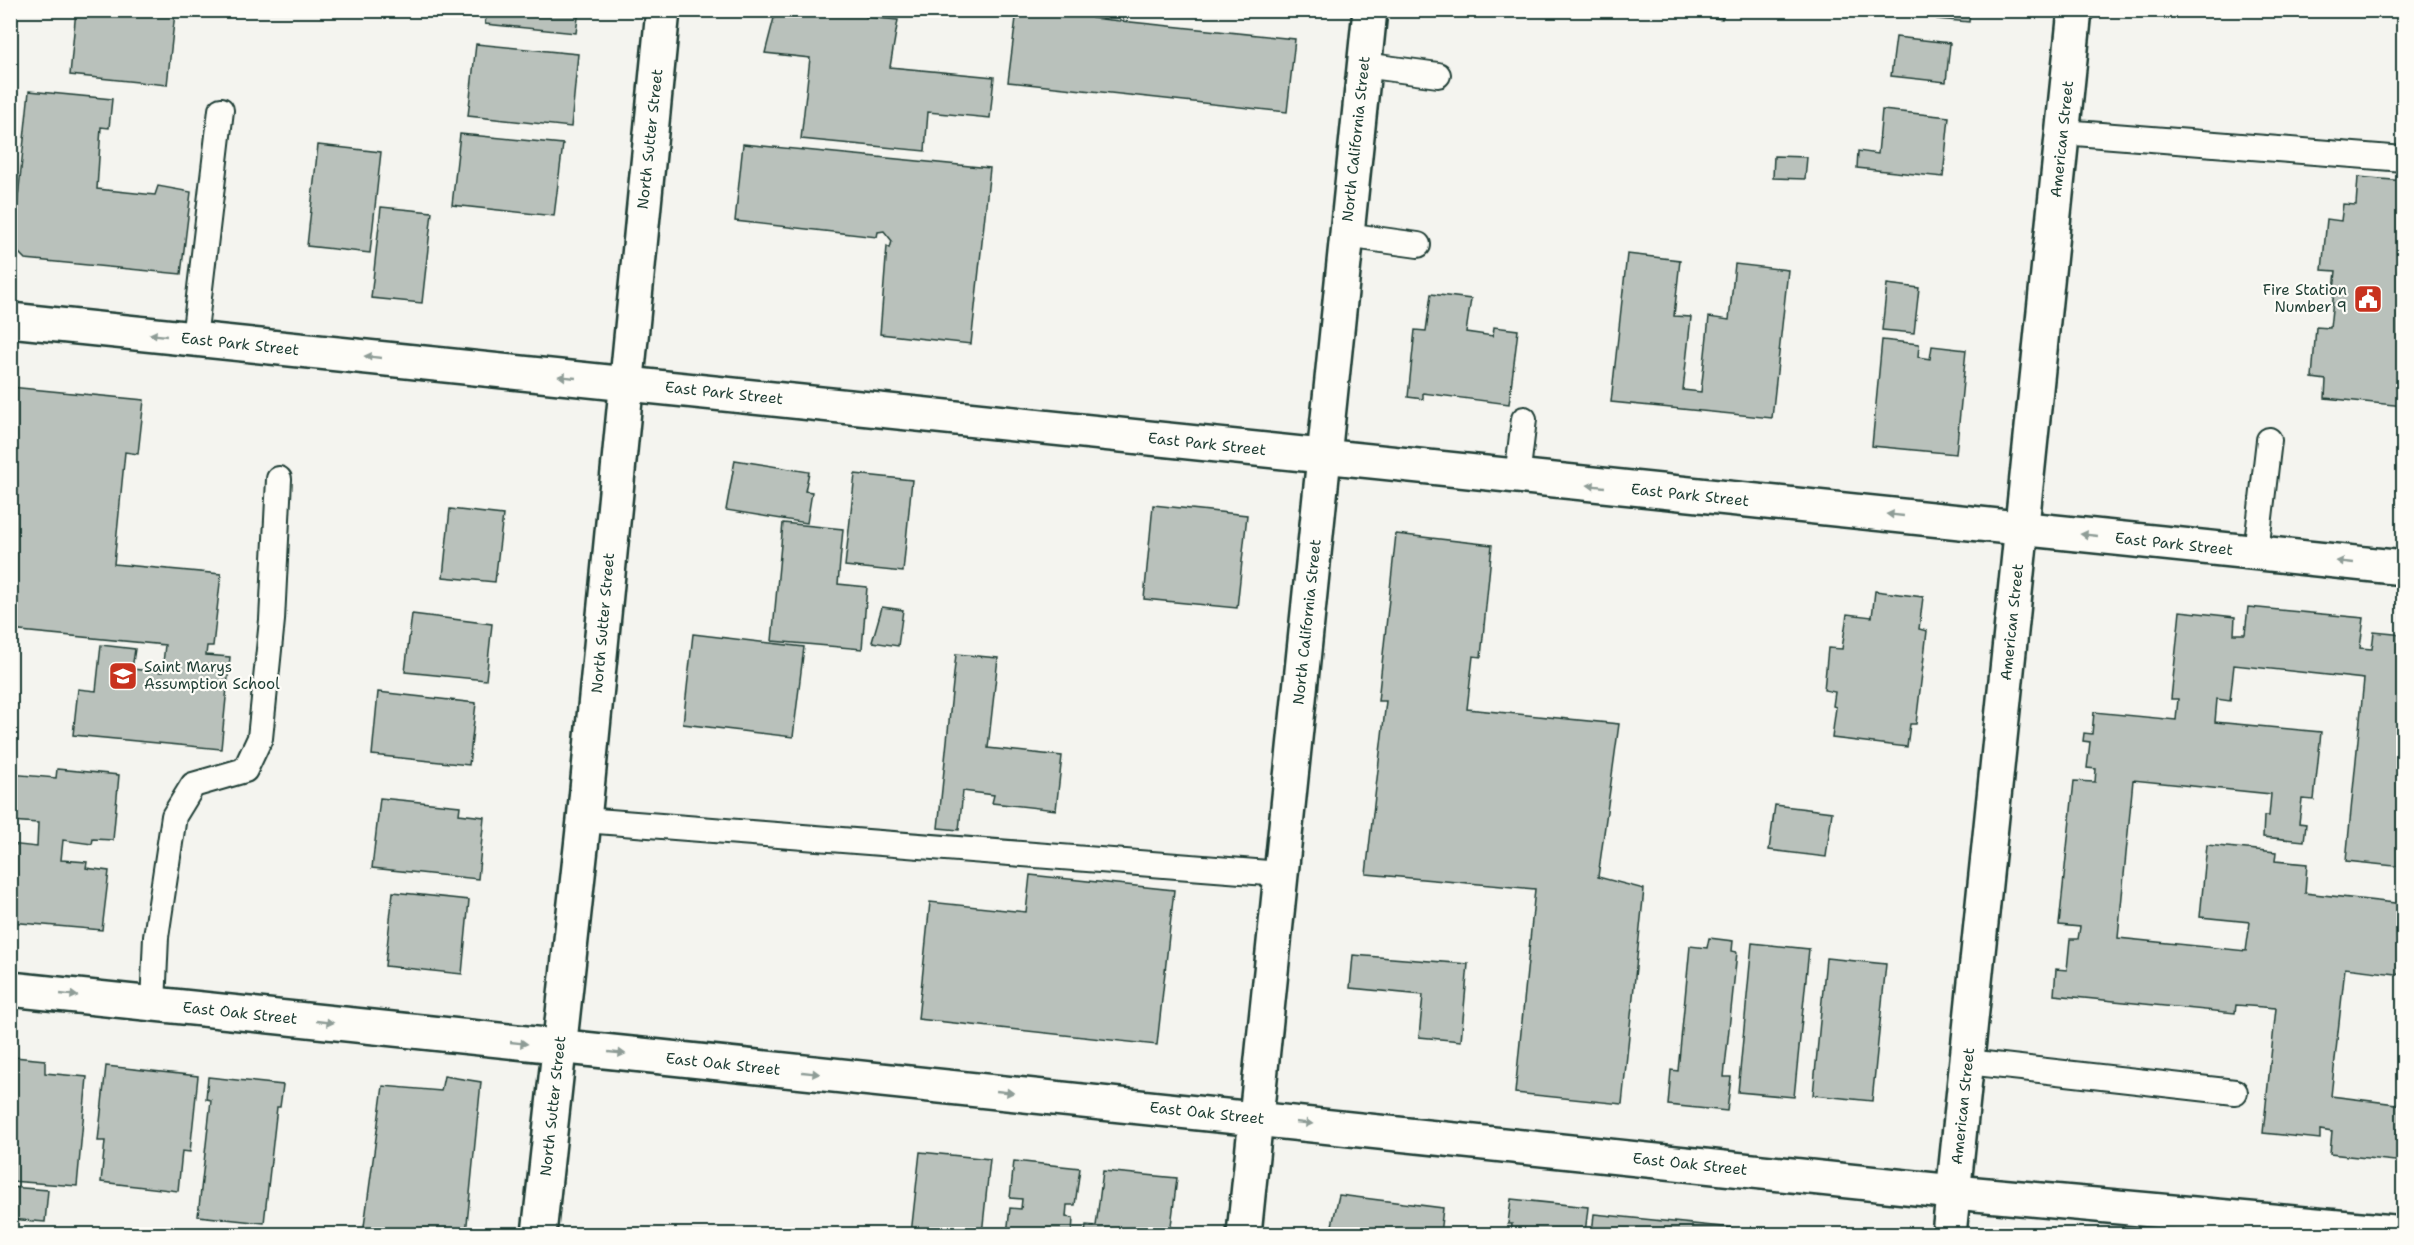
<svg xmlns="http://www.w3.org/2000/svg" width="2414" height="1245" viewBox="0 0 2414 1245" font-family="'Shantell Sans',sans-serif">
<rect width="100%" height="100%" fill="#f4f4ef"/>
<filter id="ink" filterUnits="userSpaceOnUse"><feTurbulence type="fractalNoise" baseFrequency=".0167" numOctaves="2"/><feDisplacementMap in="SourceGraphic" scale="12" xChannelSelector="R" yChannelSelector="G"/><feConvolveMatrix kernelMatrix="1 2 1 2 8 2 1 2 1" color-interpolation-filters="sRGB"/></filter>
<g filter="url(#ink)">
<g fill="#b9c1bb" stroke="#1f3d34" stroke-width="1.5">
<polygon points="76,10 175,13 167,85 70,75"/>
<polygon points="487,10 579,10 576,33 485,24"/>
<polygon points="776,10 867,10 866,17 898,20 890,67 994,77 990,118 928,112 925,151 801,139 810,58 765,53"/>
<polygon points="1017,10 1093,10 1092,18 1295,39 1287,112 1008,82"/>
<polygon points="1644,10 1723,10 1722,19"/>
<polygon points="1938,10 1970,10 1969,22 1937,19"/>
<polygon points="1896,37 1950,43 1946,82 1891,76"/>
<polygon points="476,44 578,54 571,127 468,116"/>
<polygon points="29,91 112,99 109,128 101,127 97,189 155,195 158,186 191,192 181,274 25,259 13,247"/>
<polygon points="1882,110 1949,117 1943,177 1857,168 1858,151 1878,154"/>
<polygon points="460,134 563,144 554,216 452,205"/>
<polygon points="743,144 990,168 971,344 880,334 887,246 890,248 892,241 884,231 878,232 877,237 735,221"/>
<polygon points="318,145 381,152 370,253 307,246"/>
<polygon points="1774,156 1807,157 1805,179 1773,178"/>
<polygon points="2358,177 2404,181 2404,406 2325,398 2326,380 2312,378 2316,327 2330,328 2336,271 2322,270 2327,219 2341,221 2343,204 2356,205"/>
<polygon points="381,207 432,212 422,303 371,298"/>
<polygon points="1627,254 1680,260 1674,316 1691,317 1683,390 1701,392 1709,317 1729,320 1735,264 1788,270 1772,418 1611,402"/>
<polygon points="1887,284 1919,288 1914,333 1882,330"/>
<polygon points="1431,294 1471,299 1466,332 1493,336 1494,327 1518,330 1509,404 1423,393 1423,399 1408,397 1415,330 1426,331"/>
<polygon points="1882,340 1919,344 1918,357 1930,359 1932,346 1966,350 1956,454 1872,446"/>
<polygon points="10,387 144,400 138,454 125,452 114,564 221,574 213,646 207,646 206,655 230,657 221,749 73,735 78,689 96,691 101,645 135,649 132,669 162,672 165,645 10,630"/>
<polygon points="735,460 809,472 805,491 812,492 807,523 726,510"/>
<polygon points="855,474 912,480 903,572 845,566"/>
<polygon points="1153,505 1247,515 1237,608 1144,599"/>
<polygon points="450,509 503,515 495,582 443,577"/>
<polygon points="783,523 843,529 838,584 867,587 862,649 772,641"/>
<polygon points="1396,534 1492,545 1481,657 1473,656 1467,709 1619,724 1598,877 1644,889 1622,1104 1515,1093 1535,889 1366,874 1386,701 1378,701"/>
<polygon points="1875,591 1923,597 1919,629 1927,631 1916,724 1910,724 1907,747 1832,738 1836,707 1833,706 1835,692 1824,690 1828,648 1842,649 1847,614 1872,617"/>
<polygon points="882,607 903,610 898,646 872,642"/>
<polygon points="2248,607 2364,618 2360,648 2372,649 2374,632 2404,635 2404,867 2346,861 2364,679 2234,665 2230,701 2217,699 2215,722 2321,732 2314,800 2302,799 2299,823 2306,824 2304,841 2263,837 2264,816 2269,816 2271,794 2133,780 2118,938 2246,951 2250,922 2200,917 2207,845 2276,852 2275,861 2307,864 2305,893 2404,904 2404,975 2345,968 2331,1096 2404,1105 2404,1162 2330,1154 2332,1132 2320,1130 2320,1139 2263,1133 2276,1008 2236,1005 2235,1013 2054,995 2056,969 2067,970 2070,939 2078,939 2080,927 2059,925 2074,781 2095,782 2096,769 2087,768 2090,742 2083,741 2084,733 2092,734 2094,712 2176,720 2178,699 2171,699 2180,611 2235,617 2234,634 2245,634"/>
<polygon points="412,614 492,624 486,680 405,672"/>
<polygon points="693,634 804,647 793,737 683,724"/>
<polygon points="956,654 998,658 988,748 1062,756 1056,810 992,803 994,795 963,791 959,830 938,828"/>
<polygon points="378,692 476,703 469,765 372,755"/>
<polygon points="57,769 119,775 113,840 93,839 92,844 63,840 61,860 87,862 86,868 109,871 102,930 10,922 10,844 37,847 38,823 10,821 10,774 56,778"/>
<polygon points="380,798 460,806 459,814 484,817 478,879 372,868"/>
<polygon points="1775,805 1832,812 1826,857 1769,850"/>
<polygon points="1030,875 1174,890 1157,1045 918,1019 930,902 1026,912"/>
<polygon points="393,892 469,900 462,974 385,966"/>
<polygon points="1709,938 1733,941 1732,951 1737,952 1724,1077 1731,1077 1727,1111 1668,1105 1671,1070 1678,1071 1690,946 1707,948"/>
<polygon points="1752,943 1809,949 1794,1097 1738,1092"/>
<polygon points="1353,955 1468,964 1461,1041 1419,1037 1423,995 1350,988"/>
<polygon points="1826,958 1886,964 1872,1101 1813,1095"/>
<polygon points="14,1057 45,1060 45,1073 87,1077 77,1186 10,1181 10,1091"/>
<polygon points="106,1066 198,1076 190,1152 182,1151 178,1191 101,1182 105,1141 98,1141"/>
<polygon points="444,1076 481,1082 466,1234 363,1234 383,1086 441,1091"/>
<polygon points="208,1077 283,1085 280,1107 277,1107 264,1223 198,1216 211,1100 206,1099"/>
<polygon points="920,1152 990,1159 982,1234 911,1234"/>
<polygon points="1014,1161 1080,1168 1075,1205 1067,1205 1066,1217 1073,1218 1072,1234 1007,1234 1010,1208 1021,1209 1022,1199 1010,1198"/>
<polygon points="1103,1171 1177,1178 1170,1234 1085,1234 1086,1225 1096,1226"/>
<polygon points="10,1187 48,1190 45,1222 10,1219"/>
<polygon points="1339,1195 1443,1208 1440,1234 1330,1234"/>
<polygon points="1511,1199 1588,1207 1585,1234 1511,1234 1512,1224 1508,1224"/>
<polygon points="1594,1214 1732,1228 1731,1234 1592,1234"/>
<polygon points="10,1228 71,1234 73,1234 10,1234"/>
</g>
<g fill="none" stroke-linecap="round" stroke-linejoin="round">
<g stroke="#1f3d34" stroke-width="28">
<g id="lane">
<polyline points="1364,65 1438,75"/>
<polyline points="2063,132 2404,159"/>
<polyline points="1346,235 1418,245"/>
<polyline points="194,339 221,110"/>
<polyline points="1517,478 1524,419"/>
<polyline points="2256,552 2269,440"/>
<polyline points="584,820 1281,874"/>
<polyline points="153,1004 156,937 174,816 193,785 245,770 260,738 272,620 279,479"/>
<polyline points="1967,1062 2235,1092"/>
</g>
</g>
<g stroke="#1f3d34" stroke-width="38">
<g id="street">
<polyline points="539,1234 584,820 663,10"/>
<polyline points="1949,1234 2075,10"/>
</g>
</g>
<g stroke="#1f3d34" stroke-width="38">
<g id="secondary">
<polyline points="10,320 2404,568"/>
<polyline points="10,989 1954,1192 2404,1233"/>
<polyline points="1244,1234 1370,10"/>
</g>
</g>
<use href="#lane" stroke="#fdfcf7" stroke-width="24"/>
<use href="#street" stroke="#fdfcf7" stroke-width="33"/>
<use href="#secondary" stroke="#fdfcf7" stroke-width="33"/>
</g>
<defs><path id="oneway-solid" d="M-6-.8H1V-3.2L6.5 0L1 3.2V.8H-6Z" transform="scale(1.5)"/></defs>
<g fill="#8e9c96">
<use href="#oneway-solid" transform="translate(158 335) rotate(-174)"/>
<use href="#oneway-solid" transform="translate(373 357) rotate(-174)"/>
<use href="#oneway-solid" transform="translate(567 377) rotate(-174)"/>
<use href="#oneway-solid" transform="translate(1596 486) rotate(-174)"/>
<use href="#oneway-solid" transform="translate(1895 515) rotate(-174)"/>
<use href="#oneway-solid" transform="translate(2089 535) rotate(-174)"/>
<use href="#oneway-solid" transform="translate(2345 562) rotate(-174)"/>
<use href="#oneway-solid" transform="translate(69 995) rotate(6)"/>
<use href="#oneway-solid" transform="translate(325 1022) rotate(6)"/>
<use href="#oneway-solid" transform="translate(519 1043) rotate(6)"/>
<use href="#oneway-solid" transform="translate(617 1053) rotate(6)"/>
<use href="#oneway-solid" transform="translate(811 1073) rotate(6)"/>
<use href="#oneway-solid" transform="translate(1005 1092) rotate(6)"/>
<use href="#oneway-solid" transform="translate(1304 1123) rotate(6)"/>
</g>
</g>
<defs>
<g id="civic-square" transform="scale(1.5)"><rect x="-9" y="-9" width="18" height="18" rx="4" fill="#c8321e" stroke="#fdfcf7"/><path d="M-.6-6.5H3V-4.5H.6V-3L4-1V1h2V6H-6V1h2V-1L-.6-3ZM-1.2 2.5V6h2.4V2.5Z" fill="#fff"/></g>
<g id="school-square" transform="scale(1.5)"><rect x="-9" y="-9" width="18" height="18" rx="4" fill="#c8321e" stroke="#fdfcf7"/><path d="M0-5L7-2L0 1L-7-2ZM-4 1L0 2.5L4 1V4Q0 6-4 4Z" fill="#fff"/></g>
</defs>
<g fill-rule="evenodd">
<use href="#civic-square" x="2368" y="299"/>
<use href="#school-square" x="123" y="676"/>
</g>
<g text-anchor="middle" stroke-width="4.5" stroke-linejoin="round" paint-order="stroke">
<g font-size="15" fill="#1f3d34" stroke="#fdfcf7">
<text transform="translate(650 139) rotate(-84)" y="5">North Sutter Street</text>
<text transform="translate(1356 139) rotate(-84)" y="5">North California Street</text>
<text transform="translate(2062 139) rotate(-84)" y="5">American Street</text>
<text transform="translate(240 344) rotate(6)" y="5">East Park Street</text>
<text transform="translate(724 393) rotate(6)" y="5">East Park Street</text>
<text transform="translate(1207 444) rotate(6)" y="5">East Park Street</text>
<text transform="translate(1690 495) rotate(6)" y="5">East Park Street</text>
<text transform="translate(2174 544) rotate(6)" y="5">East Park Street</text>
<text transform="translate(1307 622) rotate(-84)" y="5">North California Street</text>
<text transform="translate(2012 622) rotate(-84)" y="5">American Street</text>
<text transform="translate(603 623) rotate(-85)" y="5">North Sutter Street</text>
<text transform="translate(240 1013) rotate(6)" y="5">East Oak Street</text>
<text transform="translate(723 1064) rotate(6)" y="5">East Oak Street</text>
<text transform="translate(553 1106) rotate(-84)" y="5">North Sutter Street</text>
<text transform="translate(1963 1106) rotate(-84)" y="5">American Street</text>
<text transform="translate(1207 1113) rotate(6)" y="5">East Oak Street</text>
<text transform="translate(1690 1164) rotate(6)" y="5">East Oak Street</text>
</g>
<g font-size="15" fill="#1f3d34" stroke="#fdfcf7" text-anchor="end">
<text x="2347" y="295">Fire Station<tspan x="2347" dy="17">Number 9</tspan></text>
<text x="144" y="672" text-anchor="start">Saint Marys<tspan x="144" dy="17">Assumption School</tspan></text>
</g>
</g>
<rect width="2414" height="1245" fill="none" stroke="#fdfcf7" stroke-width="36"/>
<rect x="18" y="18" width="2378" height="1209" fill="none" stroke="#1f3d34" stroke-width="2" filter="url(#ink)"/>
</svg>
